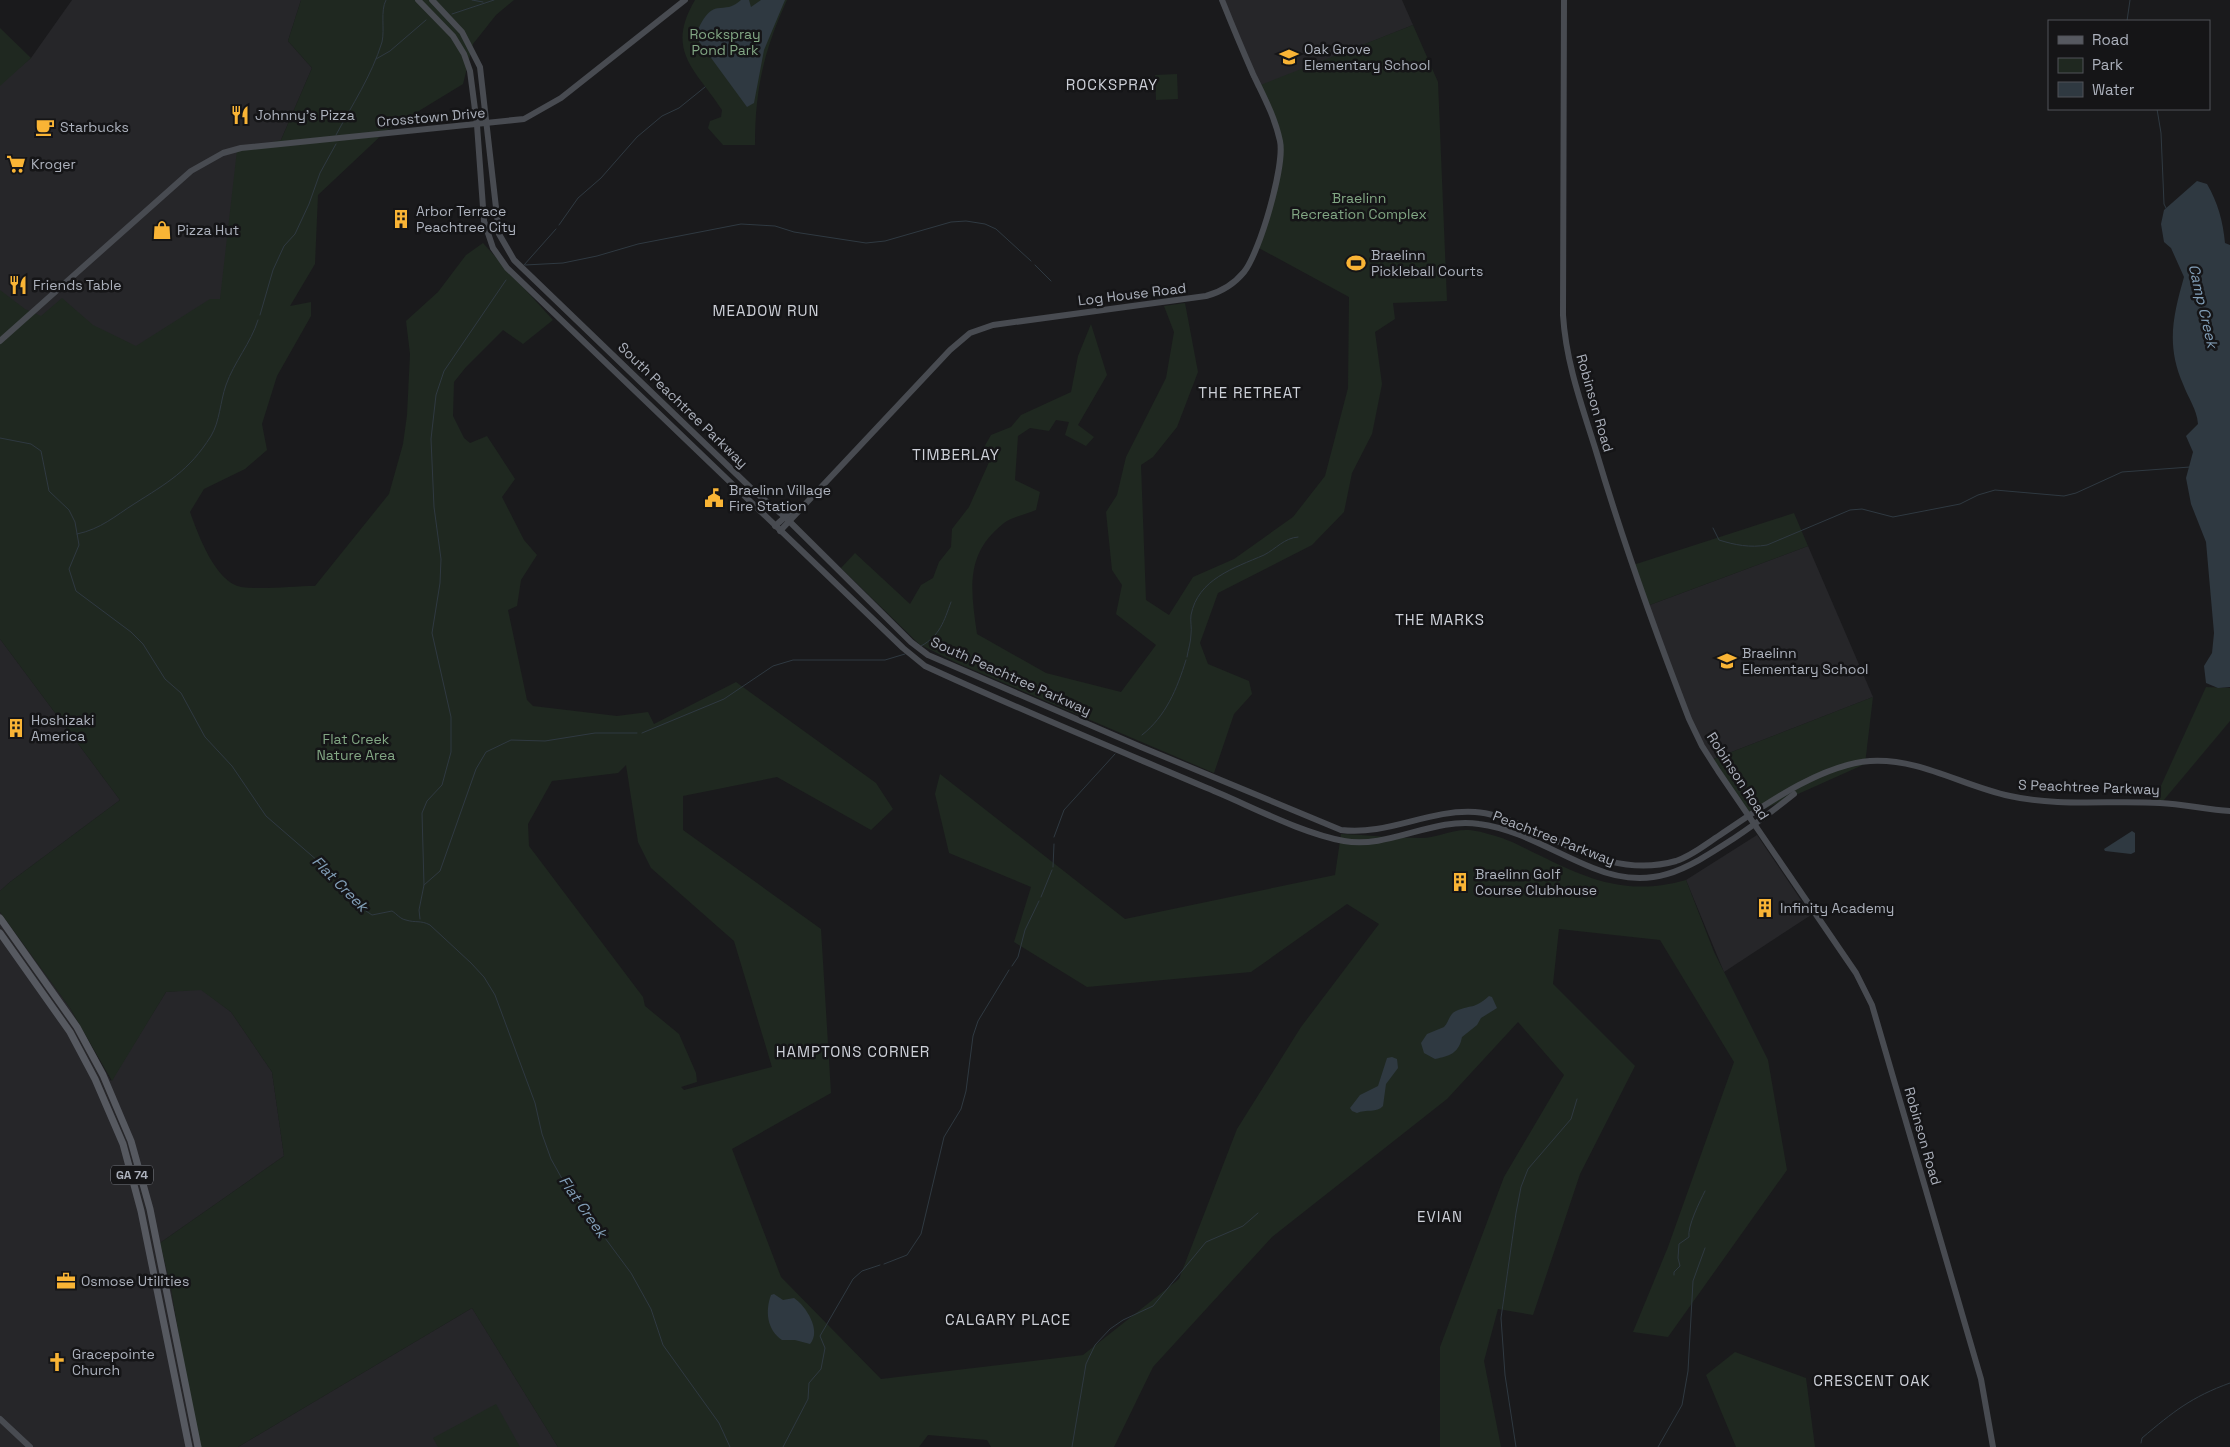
<svg xmlns="http://www.w3.org/2000/svg" width="2230" height="1447" viewBox="0 0 2230 1447" font-family="'Space Grotesk',sans-serif">
<rect width="100%" height="100%" fill="#1a1a1c"/>
<g fill="#262629">
<polygon points="72,0 301,0 288,41 312,68 281,140 218,320 138,355 0,304 0,84 31,58"/>
<polygon points="1219,0 1402,0 1413,25 1256,88"/>
<polygon points="1808,546 1873,697 1711,760 1693,728 1647,606"/>
<polygon points="0,639 120,800 10,882 0,891"/>
<polygon points="1757,835 1811,915 1724,972 1686,880"/>
<polygon points="0,912 70,1008 111,1081 166,992 201,989 231,1012 272,1072 284,1156 160,1243 171,1288 197,1447 0,1447"/>
<polygon points="472,1308 558,1447 238,1447"/>
</g>
<g fill="#1f2820" fill-rule="evenodd">
<path d="M301,0H514L496,15L473,44L463,84L386,131L318,195L315,264L290,306L311,302V316L277,376L262,424L267,450L245,469L204,489L190,512C198,534 215,582 241,587C263,590 293,586 315,586L389,494L403,444L407,415L410,354L406,321L438,292L466,255L483,243L553,320L523,344L503,330L466,367L454,382L453,416L464,438L470,443L487,436L515,479L502,497L524,540L537,555L521,580L517,606L508,610L527,700L533,706L617,716L648,712L654,724L736,682L876,783L893,809L871,830L777,777L683,796V830L821,929L831,1093L732,1149L781,1277L881,1379L1083,1355L1179,1279L1237,1129L1301,1027L1379,924L1347,904L1251,972L1087,987L1014,942L1031,887L949,853L935,794L940,774L1125,919L1335,875L1341,834C1368,835 1394,838 1421,838C1436,838 1451,830 1466,830C1473,830 1482,832 1488,834C1507,838 1524,848 1541,856C1591,881 1630,896 1686,880L1714,952L1768,1060L1787,1170L1668,1337L1633,1332L1668,1247L1734,1062L1660,940L1559,929L1553,984L1635,1066L1580,1174L1533,1315L1498,1309L1484,1361L1501,1447H1440V1347L1504,1177L1564,1075L1518,1022L1447,1099L1272,1237L1153,1367L1114,1447H991L987,1440L928,1435L919,1447H558L472,1308L238,1447H197L171,1288L160,1243L284,1156L272,1072L231,1012L201,990L166,992L112,1081L70,1008L0,912V891L10,882L120,800L0,639V290L25,309L41,316L62,298L93,325L136,346L210,299H220L237,150L281,140L312,68L288,41ZM626,765L638,842L651,868L734,941L772,1067L684,1090L681,1087L697,1082L696,1073L679,1034L645,1006L643,997L529,846L528,824L552,781L618,773Z"/>
<path d="M695,0H787C764,50 755,89 755,145H723L708,128L710,121L721,117L722,110C695,69 665,51 695,0Z"/>
<path d="M1413,25L1438,82L1447,301L1393,303L1395,319L1375,332L1382,384L1372,434L1352,473L1344,512L1312,545L1218,593L1200,643L1208,664L1249,681L1252,694L1234,714L1214,773L957,663L919,644L841,568L855,553L910,604L921,585L933,578L939,562L951,547L952,529L969,507L990,460L983,449L991,435L1011,427L1021,415L1071,392L1078,356L1091,324L1107,375L1078,425L1094,437L1086,446L1065,435L1069,422L1056,420L1049,431L1030,428L1018,436L1015,480L1040,492L1036,510C1027,514 1012,517 1004,523C964,554 971,591 977,634L1046,673L1121,692L1156,645L1116,614L1122,585L1112,570L1106,512L1117,495L1126,457L1166,378L1174,332L1164,306L1185,303L1198,372L1177,427L1153,457L1141,465L1146,600L1169,615L1193,577L1234,559L1293,517L1325,476L1348,388L1349,297L1257,247L1278,182L1280,141L1258,86Z"/>
<polygon points="0,28 31,58 0,86"/>
<polygon points="1177,74 1178,99 1156,100 1155,75"/>
<polygon points="1794,513 1808,546 1647,606 1630,566"/>
<polygon points="2206,687 2230,688 2230,721 2163,801 2154,801"/>
<polygon points="1873,697 1865,764 1749,816 1711,760"/>
<polygon points="1735,1352 1806,1378 1815,1447 1736,1447 1706,1375"/>
<polygon points="496,1404 520,1447 438,1447 433,1438"/>
</g>
<g fill="#2f3941">
<path d="M741,0H749L751,7L761,0H785L764,50L754,103L747,107L695,36C700,26 706,8 720,8C730,7 733,7 741,0Z"/>
<path d="M2197,181L2207,184C2218,203 2223,221 2225,243L2230,245V687L2218,688L2206,683L2204,666L2212,653L2214,633L2206,542L2191,504L2186,478L2193,452L2186,436L2198,424C2197,409 2188,398 2183,384C2166,345 2173,316 2184,277L2171,248L2164,242L2161,224L2164,210Z"/>
<polygon points="2132,831 2135,833 2135,852 2131,854 2105,851 2104,849"/>
<path d="M1489,996L1492,997L1497,1008L1481,1018L1477,1025L1462,1037C1459,1053 1450,1056 1435,1059L1424,1053L1421,1043L1427,1034L1444,1027C1449,1022 1449,1014 1456,1011C1472,1004 1473,1010 1489,996Z"/>
<path d="M1392,1057L1397,1059L1398,1068L1386,1084L1383,1106C1377,1113 1366,1109 1357,1113L1352,1111L1350,1108L1360,1095L1378,1086L1387,1058Z"/>
<path d="M774,1294L783,1300L794,1298C806,1306 822,1331 810,1344L795,1340H782C767,1330 765,1311 771,1295Z"/>
</g>
<g fill="none" stroke-linecap="round" stroke-linejoin="round">
<g stroke="#2f3941" stroke-width="1">
<polyline points="472,0 483,2"/>
<polyline points="452,14 494,0"/>
<polyline points="2127,21 2130,0"/>
<polyline points="376,59 390,51 426,20"/>
<polyline points="2157,109 2161,133 2164,204 2167,210"/>
<path d="M336,135C352,105 372,75 382,42C385,29 380,11 386,0"/>
<polyline points="559,225 578,198 601,178 637,137 662,116 679,108 705,87"/>
<polyline points="524,265 556,229"/>
<polyline points="525,265 563,263 597,256 638,244 741,224 775,226 794,232 866,243 885,241 951,222 966,221 985,224 996,229 1031,261"/>
<polyline points="1035,265 1051,281"/>
<polyline points="260,315 273,270 284,246 295,234 309,204 320,173 336,144"/>
<path d="M0,438L31,444L41,451L49,491L69,510L75,522L79,545L69,569L76,591L131,632L143,644L165,679L181,693L205,737L232,766L266,816L334,875L349,889L360,907L372,915L392,911C397,914 400,919 406,920C415,923 421,920 430,925L471,963L484,977L495,995L535,1103L542,1134L551,1159L565,1184L631,1273L651,1309L663,1345L719,1423L730,1447"/>
<path d="M1713,528L1719,540C1735,545 1750,548 1767,545L1850,510L1862,509L1893,517L1960,504L1978,495L1995,490L2064,496L2076,493L2122,472L2190,467"/>
<path d="M77,534C101,529 115,516 134,504C167,483 189,471 211,436C220,421 220,402 226,385C234,362 251,343 258,320"/>
<path d="M921,646C940,636 944,621 951,602"/>
<path d="M1187,657C1188,650 1191,642 1191,634C1192,628 1190,621 1191,615C1198,579 1234,568 1264,555C1276,549 1284,538 1298,537"/>
<polyline points="642,733 724,699 773,666 793,660 885,660 905,654"/>
<path d="M1142,735C1166,716 1177,689 1186,660"/>
<polyline points="1054,837 1064,810 1115,754"/>
<polyline points="1053,867 1054,844"/>
<polyline points="424,885 440,871 476,769 486,752 511,740 545,741 595,733 637,733"/>
<polyline points="1041,897 1052,870"/>
<polyline points="420,919 419,910 424,885 422,813 427,801 442,785 451,752 451,717 432,633 440,583 441,559 434,507 431,439 436,395 444,371 506,280"/>
<polyline points="1012,966 1018,957 1025,930 1039,901"/>
<polyline points="884,1264 907,1255 921,1234 944,1137 961,1109 966,1091 973,1036 978,1021 1009,970"/>
<path d="M1674,1275V1272L1680,1266L1678,1258L1679,1244L1689,1237C1687,1227 1700,1201 1705,1191"/>
<path d="M2141,1443L2142,1438C2173,1412 2191,1397 2230,1383"/>
<polyline points="783,1447 808,1399 809,1383 821,1369 825,1348 820,1336 853,1279 862,1271 880,1265"/>
<polyline points="1072,1447 1086,1364 1095,1345 1110,1329 1123,1320 1153,1306 1206,1242 1243,1226 1258,1213"/>
<polyline points="1516,1447 1505,1375 1501,1318 1516,1213 1521,1187 1528,1169 1571,1119 1577,1099"/>
<polyline points="1658,1447 1682,1405 1688,1371 1693,1281 1705,1248"/>
</g>
<g stroke="#484b51" stroke-width="6">
<path d="M418,0L453,36L464,54L470,71L477,125L484,221L493,248L507,268L903,648L925,666C1018,709 1113,748 1207,788C1249,805 1300,833 1344,841C1389,849 1433,817 1479,824C1519,829 1555,853 1593,868C1651,892 1685,870 1733,839C1754,825 1774,810 1794,794"/>
<path d="M432,0L462,32L480,67L499,234L514,260L754,491L785,517L911,642L928,655L1141,747L1341,830C1387,836 1429,809 1475,812C1492,813 1508,820 1524,826C1574,848 1620,877 1676,861C1692,856 1706,844 1720,835C1762,807 1819,765 1870,761C1921,758 1962,786 2010,796C2058,807 2111,800 2160,803C2184,804 2207,810 2230,811"/>
<path d="M1564,0L1563,315C1566,363 1582,406 1596,451C1623,542 1655,631 1689,719L1702,746L1718,771L1856,973L1872,1005L1981,1379L1993,1447"/>
<polyline points="0,341 191,171 223,153 241,148 524,119 561,98 685,0"/>
<polyline points="775,526 795,508 801,507"/>
<path d="M780,531L950,350L970,333L993,325L1206,296C1221,292 1235,283 1244,272C1260,252 1285,165 1280,141C1275,117 1263,95 1253,74C1242,49 1232,25 1222,0"/>
<polyline points="0,1419 30,1447"/>
</g>
<g stroke="#565960" stroke-width="7">
<polyline points="0,918 77,1027 103,1075 131,1141 150,1209 198,1447"/>
<polyline points="0,933 70,1032 95,1079 123,1144 141,1211 189,1447"/>
</g>
</g>
<defs>
<g id="school-bare" transform="scale(1.5)"><path d="M0-5L7-2L0 1L-7-2ZM-4 1L0 2.5L4 1V4Q0 6-4 4Z" fill="#f9b435" stroke="#151517" stroke-width="2.5" paint-order="stroke"/></g>
<g id="restaurant-bare" transform="scale(1.5)"><path d="M-5-6h1v4h1v-4h1v4h1v-4h1v5L-1.5 .5V6h-2V.5L-5-1ZM5-6V6H3V1.5H1.5Q1.5-4 5-6Z" fill="#f9b435" stroke="#151517" stroke-width="2.5" paint-order="stroke"/></g>
<g id="cafe-bare" transform="scale(1.5)"><path d="M-5.5-4.5H6V0H3Q3 3.5 0 3.5H-2.5Q-5.5 3.5-5.5 0ZM3-3.2v2h1.7v-2ZM-6 4.5H4V6H-6Z" fill="#f9b435" stroke="#151517" stroke-width="2.5" paint-order="stroke"/></g>
<g id="supermarket-bare" transform="scale(1.5)"><path d="M-6-5.5h2.5l.6 2H6L4.5 2H-2.5L-4.4-4H-6ZM-1.5 3.2a1.3 1.3 0 1 0 .1 0ZM3 3.2a1.3 1.3 0 1 0 .1 0Z" fill="#f9b435" stroke="#151517" stroke-width="2.5" paint-order="stroke"/></g>
<g id="building-bare" transform="scale(1.5)"><path d="M-4-6H4V6H1V3H-1V6H-4ZM-2.5-4.3h1.7v1.8h-1.7ZM.8-4.3h1.7v1.8H.8ZM-2.5-1h1.7V.8h-1.7ZM.8-1h1.7V.8H.8Z" fill="#f9b435" stroke="#151517" stroke-width="2.5" paint-order="stroke"/></g>
<g id="shop-bare" transform="scale(1.5)"><path d="M-5-2.5h2.3a2.7 3.5 0 0 1 5.4 0H5L5.5 6h-11ZM-1.5-2.5h3a1.5 2.3 0 0 0-3 0Z" fill="#f9b435" stroke="#151517" stroke-width="2.5" paint-order="stroke"/></g>
<g id="stadium-bare" transform="scale(1.5)"><path d="M0-5a6.5 5 0 1 0 0 10a6.5 5 0 1 0 0-10ZM-3.5-1.8h7v3.6h-7Z" fill="#f9b435" stroke="#151517" stroke-width="2.5" paint-order="stroke"/></g>
<g id="civic-bare" transform="scale(1.5)"><path d="M-.6-6.5H3V-4.5H.6V-3L4-1V1h2V6H-6V1h2V-1L-.6-3ZM-1.2 2.5V6h2.4V2.5Z" fill="#f9b435" stroke="#151517" stroke-width="2.5" paint-order="stroke"/></g>
<g id="office-bare" transform="scale(1.5)"><path d="M-6-3h4V-5.5h4V-3h4V5H-6ZM-1-4.5V-3h2v-1.5ZM-6 0V1H6V0Z" fill="#f9b435" stroke="#151517" stroke-width="2.5" paint-order="stroke"/></g>
<g id="church-bare" transform="scale(1.5)"><path d="M-1.2-6h2.4v3.5h3.3v2.4h-3.3V6h-2.4V-.1h-3.3v-2.4h3.3Z" fill="#f9b435" stroke="#151517" stroke-width="2.5" paint-order="stroke"/></g>
</defs>
<g fill-rule="evenodd">
<use href="#school-bare" x="1289" y="57"/>
<use href="#restaurant-bare" x="240" y="115"/>
<use href="#cafe-bare" x="45" y="127"/>
<use href="#supermarket-bare" x="16" y="164"/>
<use href="#building-bare" x="401" y="219"/>
<use href="#shop-bare" x="162" y="230"/>
<use href="#stadium-bare" x="1356" y="263"/>
<use href="#restaurant-bare" x="18" y="285"/>
<use href="#civic-bare" x="714" y="498"/>
<use href="#school-bare" x="1727" y="661"/>
<use href="#building-bare" x="16" y="728"/>
<use href="#building-bare" x="1460" y="882"/>
<use href="#building-bare" x="1765" y="908"/>
<use href="#office-bare" x="66" y="1281"/>
<use href="#church-bare" x="57" y="1362"/>
</g>
<g text-anchor="middle" stroke-width="5" stroke-linejoin="round" paint-order="stroke">
<rect fill="#151517" stroke="#7f828a" stroke-width="1" x="111" y="1165.5" width="42" height="19" rx="4"/>
<g font-size="12" font-weight="bold" fill="#acb1bc">
<text x="132" y="1179">GA 74</text>
</g>
<g font-size="14" fill="#82a784" stroke="#151517">
<text x="725" y="39">Rockspray<tspan x="725" dy="16">Pond Park</tspan></text>
<text x="1359" y="203">Braelinn<tspan x="1359" dy="16">Recreation Complex</tspan></text>
<text x="356" y="744">Flat Creek<tspan x="356" dy="16">Nature Area</tspan></text>
</g>
<g font-size="14" fill="#acb1bc" stroke="#151517" text-anchor="start">
<text x="1304" y="54">Oak Grove<tspan x="1304" dy="16">Elementary School</tspan></text>
<text x="255" y="120">Johnny's Pizza</text>
<text x="60" y="132">Starbucks</text>
<text x="31" y="169">Kroger</text>
<text x="416" y="216">Arbor Terrace<tspan x="416" dy="16">Peachtree City</tspan></text>
<text x="177" y="235">Pizza Hut</text>
<text x="1371" y="260">Braelinn<tspan x="1371" dy="16">Pickleball Courts</tspan></text>
<text x="33" y="290">Friends Table</text>
<text x="729" y="495">Braelinn Village<tspan x="729" dy="16">Fire Station</tspan></text>
<text x="1742" y="658">Braelinn<tspan x="1742" dy="16">Elementary School</tspan></text>
<text x="31" y="725">Hoshizaki<tspan x="31" dy="16">America</tspan></text>
<text x="1475" y="879">Braelinn Golf<tspan x="1475" dy="16">Course Clubhouse</tspan></text>
<text x="1780" y="913">Infinity Academy</text>
<text x="81" y="1286">Osmose Utilities</text>
<text x="72" y="1359">Gracepointe<tspan x="72" dy="16">Church</tspan></text>
</g>
<g font-size="14" fill="#acb1bc" stroke="#151517">
<text transform="translate(431 117) rotate(-5)" y="5">Crosstown Drive</text>
<text transform="translate(1132 294) rotate(-7)" y="5">Log House Road</text>
<text transform="translate(1595 403) rotate(74)" y="5">Robinson Road</text>
<text transform="translate(683 405) rotate(44)" y="5">South Peachtree Parkway</text>
<text transform="translate(1011 676) rotate(24)" y="5">South Peachtree Parkway</text>
<text transform="translate(1738 776) rotate(57)" y="5">Robinson Road</text>
<text transform="translate(2089 787) rotate(2)" y="5">S Peachtree Parkway</text>
<text transform="translate(1554 838) rotate(21)" y="5">Peachtree Parkway</text>
<text transform="translate(1923 1136) rotate(74)" y="5">Robinson Road</text>
</g>
<g font-size="15" letter-spacing="1" fill="#cdd0d8" stroke="#151517">
<text x="1112" y="90">ROCKSPRAY</text>
<text x="766" y="316">MEADOW RUN</text>
<text x="1250" y="398">THE RETREAT</text>
<text x="956" y="460">TIMBERLAY</text>
<text x="1440" y="625">THE MARKS</text>
<text x="853" y="1057">HAMPTONS CORNER</text>
<text x="1440" y="1222">EVIAN</text>
<text x="1008" y="1325">CALGARY PLACE</text>
<text x="1872" y="1386">CRESCENT OAK</text>
</g>
<g font-size="15" font-style="italic" fill="#829fb8" stroke="#151517">
<text transform="translate(2203 306) rotate(77)" y="5">Camp Creek</text>
<text transform="translate(340 884) rotate(45)" y="5">Flat Creek</text>
<text transform="translate(583 1207) rotate(55)" y="5">Flat Creek</text>
</g>
</g>
<rect x="2048" y="20" width="162" height="90" fill="#151517" stroke="#515359"/>
<rect x="2058" y="36" width="25" height="8" fill="#565960" stroke="#515359"/>
<text x="2092" y="45" font-size="15" fill="#acb1bc">Road</text>
<rect x="2058" y="58" width="25" height="15" fill="#1f2820" stroke="#515359"/>
<text x="2092" y="70" font-size="15" fill="#acb1bc">Park</text>
<rect x="2058" y="82" width="25" height="15" fill="#2f3941" stroke="#515359"/>
<text x="2092" y="95" font-size="15" fill="#acb1bc">Water</text>
</svg>
